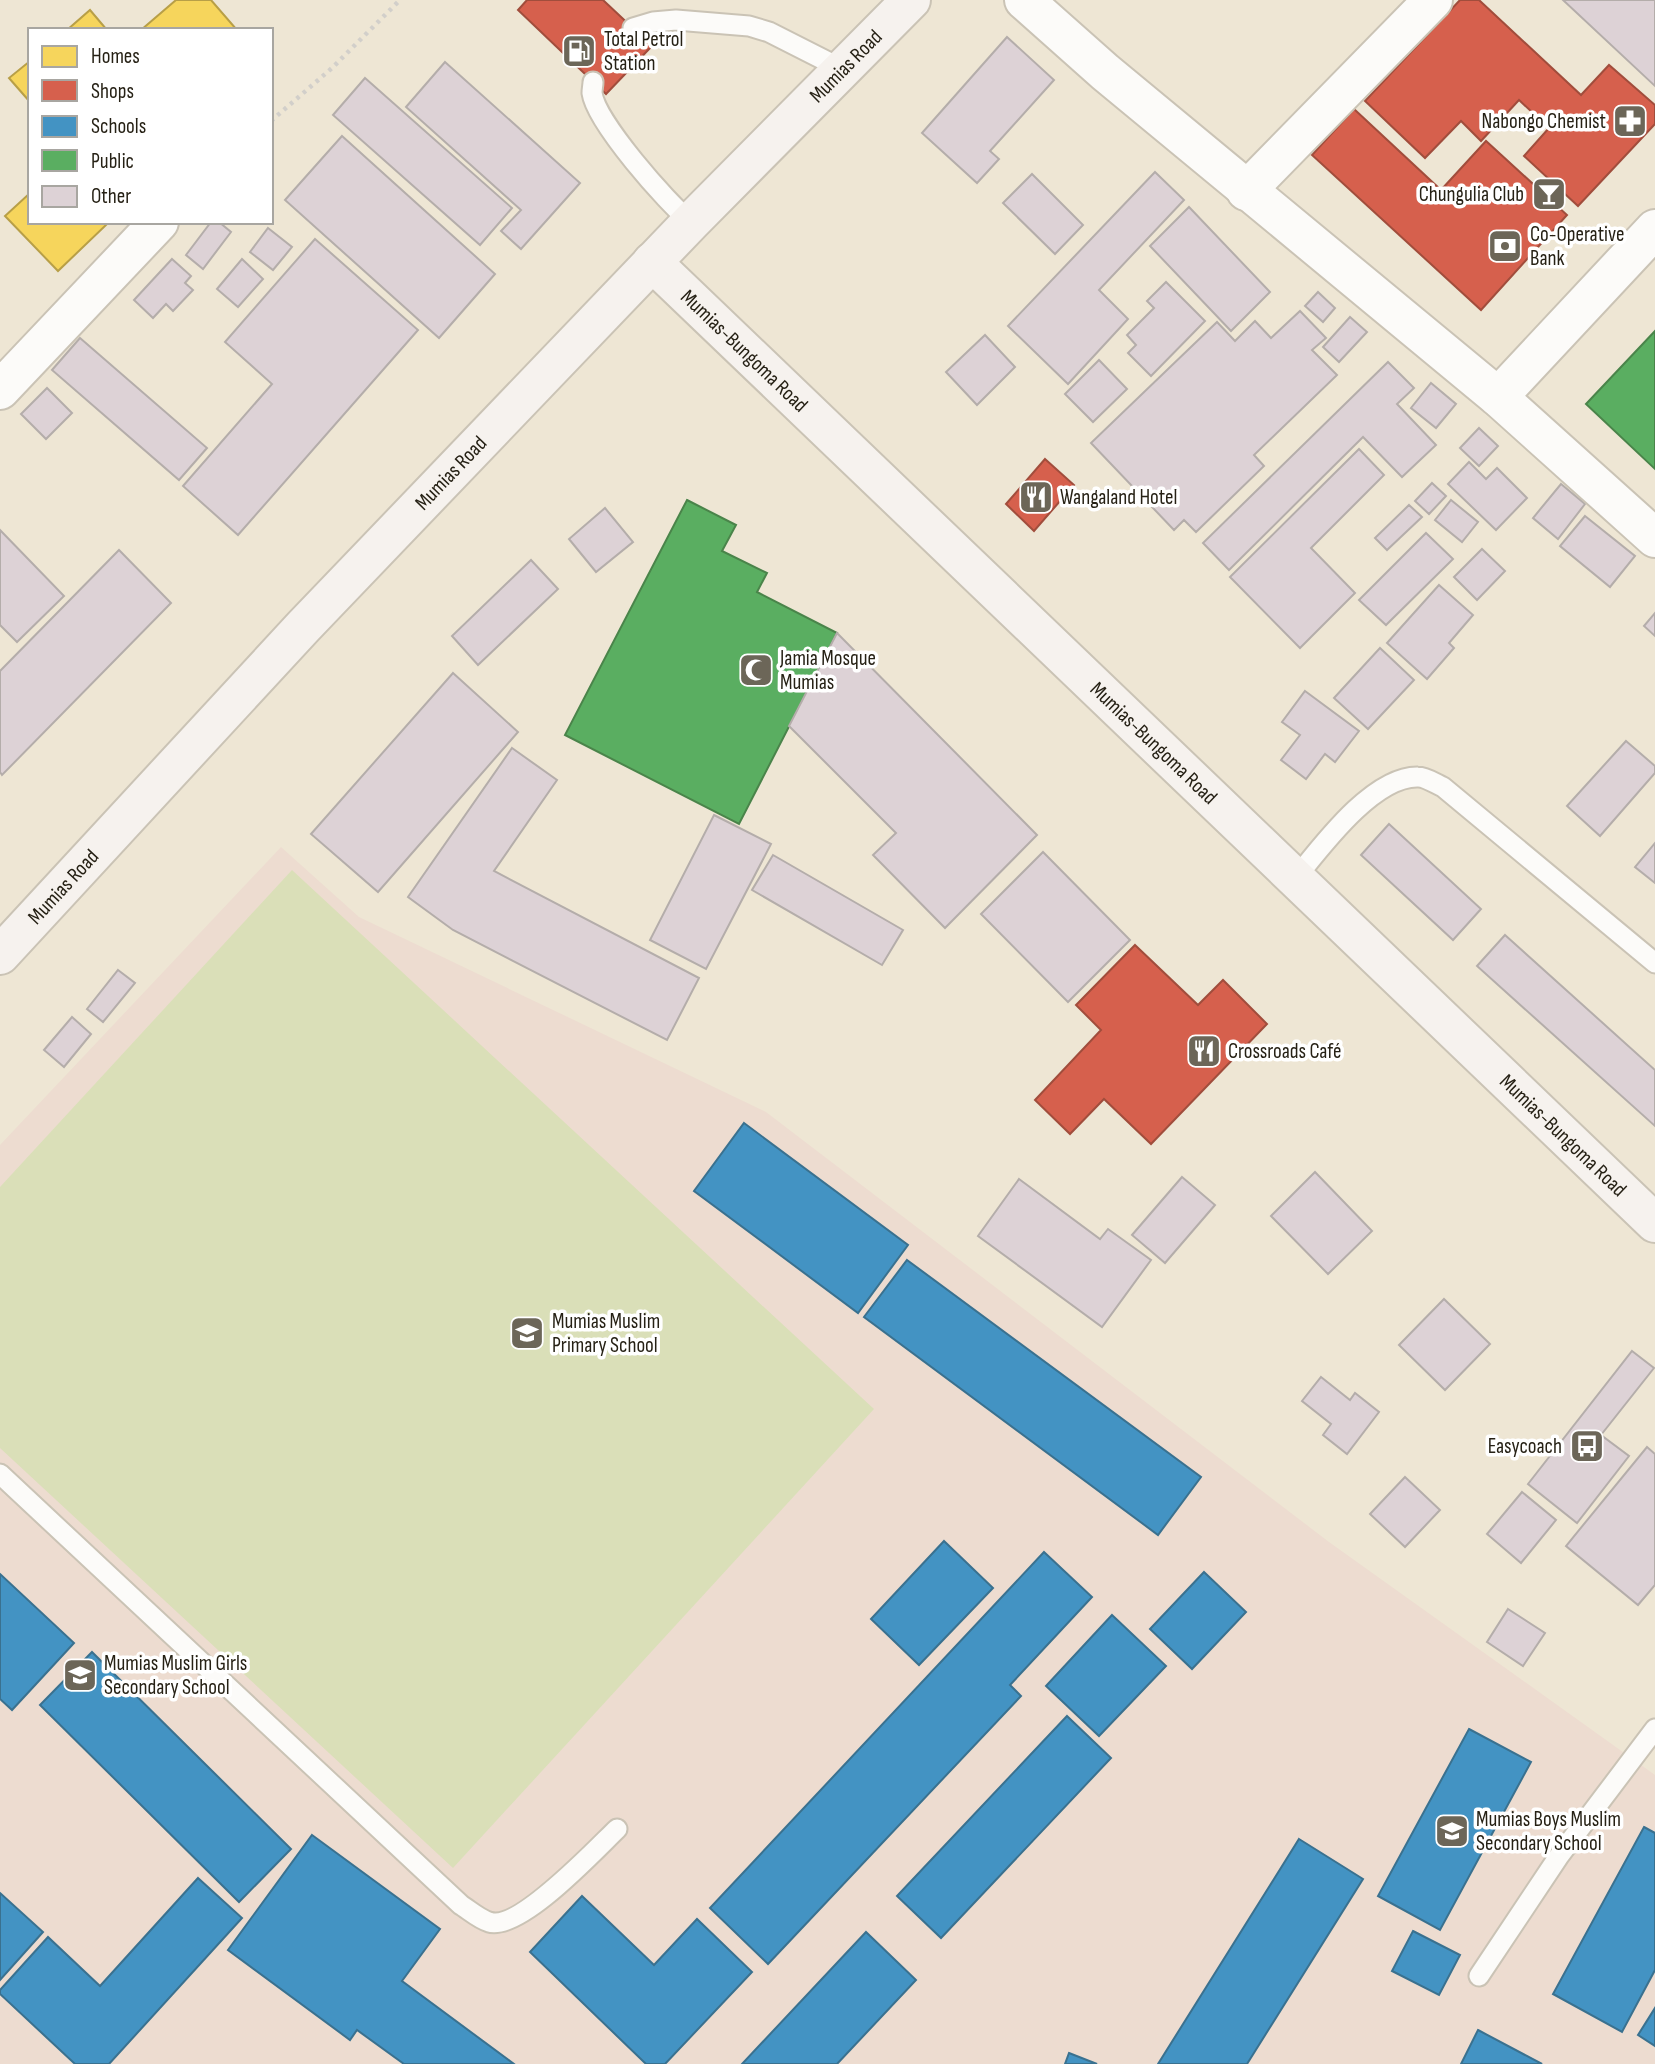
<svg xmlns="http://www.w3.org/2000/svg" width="1655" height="2064" viewBox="0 0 1655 2064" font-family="'Sofia Sans Condensed',sans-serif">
<rect width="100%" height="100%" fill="#eee6d4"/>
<polygon fill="#eddcd0" points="281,847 359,917 766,1112 1329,1542 1655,1775 1655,2064 0,2064 0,1145"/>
<polygon fill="#dadfb8" points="292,870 874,1409 453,1868 0,1448 0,1187"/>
<g fill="#f6d55c" stroke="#b89f47" stroke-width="2">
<polygon points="176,0 211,0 237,30 141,30"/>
<polygon points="90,10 107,30 67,30"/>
<polygon points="30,61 30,102 9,78"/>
<polygon points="30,193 30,222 103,222 106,225 58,271 5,216"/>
</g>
<g fill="#d6604d" stroke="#a14d3c" stroke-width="2">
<polygon points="527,0 603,0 652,46 606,94 518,10"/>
<polygon points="1460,0 1479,0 1581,95 1609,65 1655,105 1655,124 1578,206 1524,156 1549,128 1519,100 1481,141 1461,121 1425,158 1365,101"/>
<polygon points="1354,109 1441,190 1486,141 1567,215 1481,310 1312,155"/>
<polygon points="1045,459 1074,485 1034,531 1006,504"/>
<polygon points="1135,945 1198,1005 1223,980 1267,1024 1151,1144 1104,1099 1070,1134 1035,1100 1101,1030 1076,1005"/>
</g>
<g fill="#4393c3" stroke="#3a718f" stroke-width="2">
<polygon points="744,1123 908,1245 858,1313 694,1191"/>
<polygon points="907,1260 1201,1477 1158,1535 864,1317"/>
<polygon points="944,1541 993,1588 919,1665 871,1619"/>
<polygon points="1044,1552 1092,1597 1010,1685 1021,1696 768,1964 710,1908"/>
<polygon points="1204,1572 1246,1612 1192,1669 1150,1629"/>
<polygon points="0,1574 74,1643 12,1710 0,1699"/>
<polygon points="1112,1615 1166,1666 1099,1736 1046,1686"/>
<polygon points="92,1652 291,1849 239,1902 40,1705"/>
<polygon points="1067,1716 1111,1758 941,1938 897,1896"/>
<polygon points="1469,1729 1531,1762 1440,1930 1378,1896"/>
<polygon points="1644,1827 1655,1833 1655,1970 1622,2032 1553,1994"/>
<polygon points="312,1835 440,1929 402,1981 514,2064 404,2064 357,2030 350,2040 228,1950"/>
<polygon points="1299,1839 1363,1879 1247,2064 1158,2064"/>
<polygon points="198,1878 242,1918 109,2064 75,2064 0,1994 0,1990 48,1937 100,1986"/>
<polygon points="0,1893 43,1932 0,1980"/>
<polygon points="582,1896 654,1965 697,1919 752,1972 665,2064 646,2064 530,1952"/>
<polygon points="1413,1931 1460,1955 1439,1995 1392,1971"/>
<polygon points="866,1932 916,1980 837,2064 742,2064"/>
<polygon points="1655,2008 1655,2046 1638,2035"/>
<polygon points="1478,2030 1542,2064 1461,2064"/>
<polygon points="1069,2053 1097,2064 1065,2064"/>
</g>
<g fill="#5aae61" stroke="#4a844a" stroke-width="2">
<polygon points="1655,331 1655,469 1586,404"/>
<polygon points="687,500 736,525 722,551 767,573 757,592 837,633 739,824 565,735"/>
</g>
<g fill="#ddd2d6" stroke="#b4adaa" stroke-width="2">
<polygon points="1563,0 1655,0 1655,86"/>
<polygon points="1007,37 1054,80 990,151 999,159 977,183 922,133"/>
<polygon points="445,62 580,183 521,249 501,231 521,210 406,107"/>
<polygon points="365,78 512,208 480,245 333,115"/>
<polygon points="342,136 495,274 439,338 285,200"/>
<polygon points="1155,172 1184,200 1099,290 1128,319 1068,384 1008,326"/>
<polygon points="1032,174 1083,225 1055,254 1003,203"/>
<polygon points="1189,207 1270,292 1231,331 1150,246"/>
<polygon points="211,222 219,222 231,232 203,269 186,255"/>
<polygon points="268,228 292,247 273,270 250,252"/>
<polygon points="315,239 418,330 238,535 183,486 272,384 225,342"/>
<polygon points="172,259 191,276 185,283 193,290 173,311 166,304 153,318 134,300"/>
<polygon points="242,259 263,279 238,307 217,289"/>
<polygon points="1166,282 1205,321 1151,376 1128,353 1136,345 1127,335 1154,308 1147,301"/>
<polygon points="1318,292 1335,308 1323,322 1305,306"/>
<polygon points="1300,311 1326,338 1312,350 1337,375 1254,455 1264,466 1196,532 1184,520 1174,530 1091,443 1217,322 1235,341 1255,321 1271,338"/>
<polygon points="1350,317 1367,332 1339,362 1323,347"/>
<polygon points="985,335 1015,367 977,405 946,372"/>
<polygon points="80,338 207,448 179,480 52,370"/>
<polygon points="1099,360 1127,389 1093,422 1065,394"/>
<polygon points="1388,362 1414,388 1397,404 1436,445 1402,477 1363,437 1229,570 1203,543"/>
<polygon points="1431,383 1456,404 1436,428 1411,408"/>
<polygon points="47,388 72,413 46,439 21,414"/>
<polygon points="1479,428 1498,446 1479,466 1460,448"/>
<polygon points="1359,449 1384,475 1311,548 1355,593 1300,648 1230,577"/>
<polygon points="1469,462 1486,479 1497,468 1527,498 1496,530 1448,484"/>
<polygon points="1432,483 1446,496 1429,514 1415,501"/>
<polygon points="1561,484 1585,504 1558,539 1533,518"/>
<polygon points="1451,500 1478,522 1462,542 1435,520"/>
<polygon points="1409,505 1422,517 1387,550 1375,538"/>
<polygon points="605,508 633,542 596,572 569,539"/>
<polygon points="1585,516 1635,556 1610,587 1560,546"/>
<polygon points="0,530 64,596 17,642 0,625"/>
<polygon points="1426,533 1453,559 1386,625 1359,600"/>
<polygon points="1482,549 1505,571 1477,600 1454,577"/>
<polygon points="119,550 171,603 2,775 0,772 0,671"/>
<polygon points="531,560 558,589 478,665 452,636"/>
<polygon points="1439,585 1473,615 1449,643 1454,648 1427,679 1387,643"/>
<polygon points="1655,613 1655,636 1644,626"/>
<polygon points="837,633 1037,835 945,928 873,855 896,833 789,726"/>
<polygon points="1380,648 1414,680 1368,729 1334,698"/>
<polygon points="453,673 518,732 378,892 311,834"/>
<polygon points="1305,691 1359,731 1335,762 1325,754 1306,779 1281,760 1300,735 1282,722"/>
<polygon points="1626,741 1655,766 1655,773 1600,836 1567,806"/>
<polygon points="512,748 557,780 494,871 699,978 667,1040 453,930 408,897"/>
<polygon points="714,815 771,844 706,969 650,940"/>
<polygon points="1389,824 1481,909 1453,940 1361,855"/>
<polygon points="1655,843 1655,883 1635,867"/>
<polygon points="1043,852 1130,940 1068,1002 981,914"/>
<polygon points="773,855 903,930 882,965 752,890"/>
<polygon points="1505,935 1655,1070 1655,1126 1477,966"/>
<polygon points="118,970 135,983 103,1022 87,1009"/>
<polygon points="72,1017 91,1034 64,1067 44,1050"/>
<polygon points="1315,1172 1372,1231 1328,1274 1271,1216"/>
<polygon points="1182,1177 1215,1205 1165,1263 1132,1235"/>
<polygon points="1019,1179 1100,1239 1108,1229 1151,1260 1102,1327 978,1236"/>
<polygon points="1444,1299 1490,1344 1445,1390 1399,1345"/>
<polygon points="1632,1351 1654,1368 1601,1435 1629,1456 1577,1523 1528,1484"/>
<polygon points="1321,1377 1350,1400 1355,1393 1379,1412 1347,1454 1323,1435 1331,1424 1302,1401"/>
<polygon points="1647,1447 1655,1454 1655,1585 1638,1605 1566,1546"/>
<polygon points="1405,1477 1440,1510 1405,1547 1370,1514"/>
<polygon points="1522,1492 1556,1520 1521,1563 1487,1534"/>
<polygon points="1508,1609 1545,1633 1523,1666 1487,1642"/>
</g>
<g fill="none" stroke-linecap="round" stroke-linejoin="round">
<g stroke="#cac3b5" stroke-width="23">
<g id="lane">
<polyline points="633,28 653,22 676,20 749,26 769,32 842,69"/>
<path d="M593,82C593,85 592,89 592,93C596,122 667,203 691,222"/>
<path d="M1295,879C1321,847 1373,776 1418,777C1426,777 1436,784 1443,787L1655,963"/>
<path d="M0,1474L461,1905C469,1910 479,1919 489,1922C519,1932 595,1850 617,1829"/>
<polyline points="1479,1976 1559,1856 1655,1729"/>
</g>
</g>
<g stroke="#cac3b5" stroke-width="42">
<g id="street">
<polyline points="1024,0 1105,72 1498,397 1655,538"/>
<polyline points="1246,191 1433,0"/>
<polyline points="0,390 159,222"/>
<polyline points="1498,397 1655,229"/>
</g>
</g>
<g stroke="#cac3b5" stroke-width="42">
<g id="secondary">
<path id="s1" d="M652,262L1655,1223"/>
<path id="s2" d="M0,955L303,627L691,222L911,0"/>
</g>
</g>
<polyline stroke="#d2cfca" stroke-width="4.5" stroke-dasharray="3.5 5" stroke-linecap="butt" points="271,121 332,68 400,0"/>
<use href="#lane" stroke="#fcfbf9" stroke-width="19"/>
<use href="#street" stroke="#fcfbf9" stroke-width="38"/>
<use href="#secondary" stroke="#f6f2ee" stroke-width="38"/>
</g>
<defs>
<g id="fuel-square" transform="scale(1.75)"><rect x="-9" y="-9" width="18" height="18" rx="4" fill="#6c6658" stroke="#fff"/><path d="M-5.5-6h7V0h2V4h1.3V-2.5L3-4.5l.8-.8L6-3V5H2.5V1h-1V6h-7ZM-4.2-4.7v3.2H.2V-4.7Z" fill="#fff"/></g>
<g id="pharmacy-square" transform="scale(1.75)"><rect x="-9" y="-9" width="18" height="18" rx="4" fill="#6c6658" stroke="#fff"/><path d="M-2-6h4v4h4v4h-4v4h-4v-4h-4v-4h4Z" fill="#fff"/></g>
<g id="bar-square" transform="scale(1.75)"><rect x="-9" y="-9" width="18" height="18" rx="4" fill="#6c6658" stroke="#fff"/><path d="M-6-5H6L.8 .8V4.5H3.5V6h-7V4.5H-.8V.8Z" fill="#fff"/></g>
<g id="bank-square" transform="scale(1.75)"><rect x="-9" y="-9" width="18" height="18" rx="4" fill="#6c6658" stroke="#fff"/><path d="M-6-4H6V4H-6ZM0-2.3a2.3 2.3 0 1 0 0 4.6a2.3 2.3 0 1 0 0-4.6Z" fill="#fff"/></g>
<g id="restaurant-square" transform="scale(1.75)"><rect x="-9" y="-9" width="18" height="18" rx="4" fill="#6c6658" stroke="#fff"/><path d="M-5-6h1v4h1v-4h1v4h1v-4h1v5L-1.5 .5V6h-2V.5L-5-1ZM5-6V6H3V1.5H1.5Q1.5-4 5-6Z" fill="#fff"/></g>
<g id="mosque-square" transform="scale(1.75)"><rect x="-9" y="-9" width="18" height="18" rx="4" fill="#6c6658" stroke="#fff"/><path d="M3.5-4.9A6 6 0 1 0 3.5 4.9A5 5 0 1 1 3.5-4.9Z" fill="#fff"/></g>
<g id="school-square" transform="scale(1.75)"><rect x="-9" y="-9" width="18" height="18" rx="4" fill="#6c6658" stroke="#fff"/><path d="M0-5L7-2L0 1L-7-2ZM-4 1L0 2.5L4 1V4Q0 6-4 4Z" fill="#fff"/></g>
<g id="bus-square" transform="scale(1.75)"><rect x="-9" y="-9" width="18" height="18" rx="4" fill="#6c6658" stroke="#fff"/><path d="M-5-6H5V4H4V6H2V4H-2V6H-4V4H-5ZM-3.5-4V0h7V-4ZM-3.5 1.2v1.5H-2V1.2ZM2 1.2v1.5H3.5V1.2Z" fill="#fff"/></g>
</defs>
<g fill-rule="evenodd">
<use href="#fuel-square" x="579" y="51"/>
<use href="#pharmacy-square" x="1630" y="121"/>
<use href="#bar-square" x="1549" y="194"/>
<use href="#bank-square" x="1505" y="246"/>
<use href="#restaurant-square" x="1036" y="497"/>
<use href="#mosque-square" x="756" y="670"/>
<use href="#restaurant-square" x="1204" y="1051"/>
<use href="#school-square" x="527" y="1333"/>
<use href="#bus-square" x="1587" y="1446"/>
<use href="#school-square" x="80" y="1675"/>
<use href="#school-square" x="1452" y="1831"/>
</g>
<g text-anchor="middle" stroke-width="7" stroke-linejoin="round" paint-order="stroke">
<g font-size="21" fill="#262115" stroke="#fff" text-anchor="start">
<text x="604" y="46">Total Petrol<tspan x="604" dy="24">Station</tspan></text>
<text x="1606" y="128" text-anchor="end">Nabongo Chemist</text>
<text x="1524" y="201" text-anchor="end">Chungulia Club</text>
<text x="1530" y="241">Co-Operative<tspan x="1530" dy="24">Bank</tspan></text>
<text x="1060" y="504">Wangaland Hotel</text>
<text x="780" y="665">Jamia Mosque<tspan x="780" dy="24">Mumias</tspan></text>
<text x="1228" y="1058">Crossroads Café</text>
<text x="552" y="1328">Mumias Muslim<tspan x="552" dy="24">Primary School</tspan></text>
<text x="1562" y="1453" text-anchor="end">Easycoach</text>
<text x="104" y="1670">Mumias Muslim Girls<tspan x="104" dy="24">Secondary School</tspan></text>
<text x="1476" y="1826">Mumias Boys Muslim<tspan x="1476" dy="24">Secondary School</tspan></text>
</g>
<g font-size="21" fill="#262115" stroke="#fff">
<text dy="7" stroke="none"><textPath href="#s2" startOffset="1227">Mumias Road</textPath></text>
<text dy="7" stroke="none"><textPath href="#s1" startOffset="128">Mumias-Bungoma Road</textPath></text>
<text dy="7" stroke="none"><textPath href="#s2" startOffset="660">Mumias Road</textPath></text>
<text dy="7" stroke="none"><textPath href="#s1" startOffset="695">Mumias-Bungoma Road</textPath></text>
<text dy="7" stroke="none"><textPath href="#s2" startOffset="93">Mumias Road</textPath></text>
<text dy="7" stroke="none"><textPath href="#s1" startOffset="1262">Mumias-Bungoma Road</textPath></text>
</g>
</g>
<rect x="28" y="28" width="245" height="196" fill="#ffffff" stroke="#a8a6a1" stroke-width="2"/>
<rect x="42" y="46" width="35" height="21" fill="#f6d55c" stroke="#a8a6a1" stroke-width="2"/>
<text x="91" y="63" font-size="21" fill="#262115">Homes</text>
<rect x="42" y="80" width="35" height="21" fill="#d6604d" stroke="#a8a6a1" stroke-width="2"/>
<text x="91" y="98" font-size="21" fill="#262115">Shops</text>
<rect x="42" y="116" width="35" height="21" fill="#4393c3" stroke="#a8a6a1" stroke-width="2"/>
<text x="91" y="133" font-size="21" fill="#262115">Schools</text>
<rect x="42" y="150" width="35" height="21" fill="#5aae61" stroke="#a8a6a1" stroke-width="2"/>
<text x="91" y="168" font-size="21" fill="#262115">Public</text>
<rect x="42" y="186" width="35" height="21" fill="#ddd2d6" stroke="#a8a6a1" stroke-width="2"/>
<text x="91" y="203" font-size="21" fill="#262115">Other</text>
</svg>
